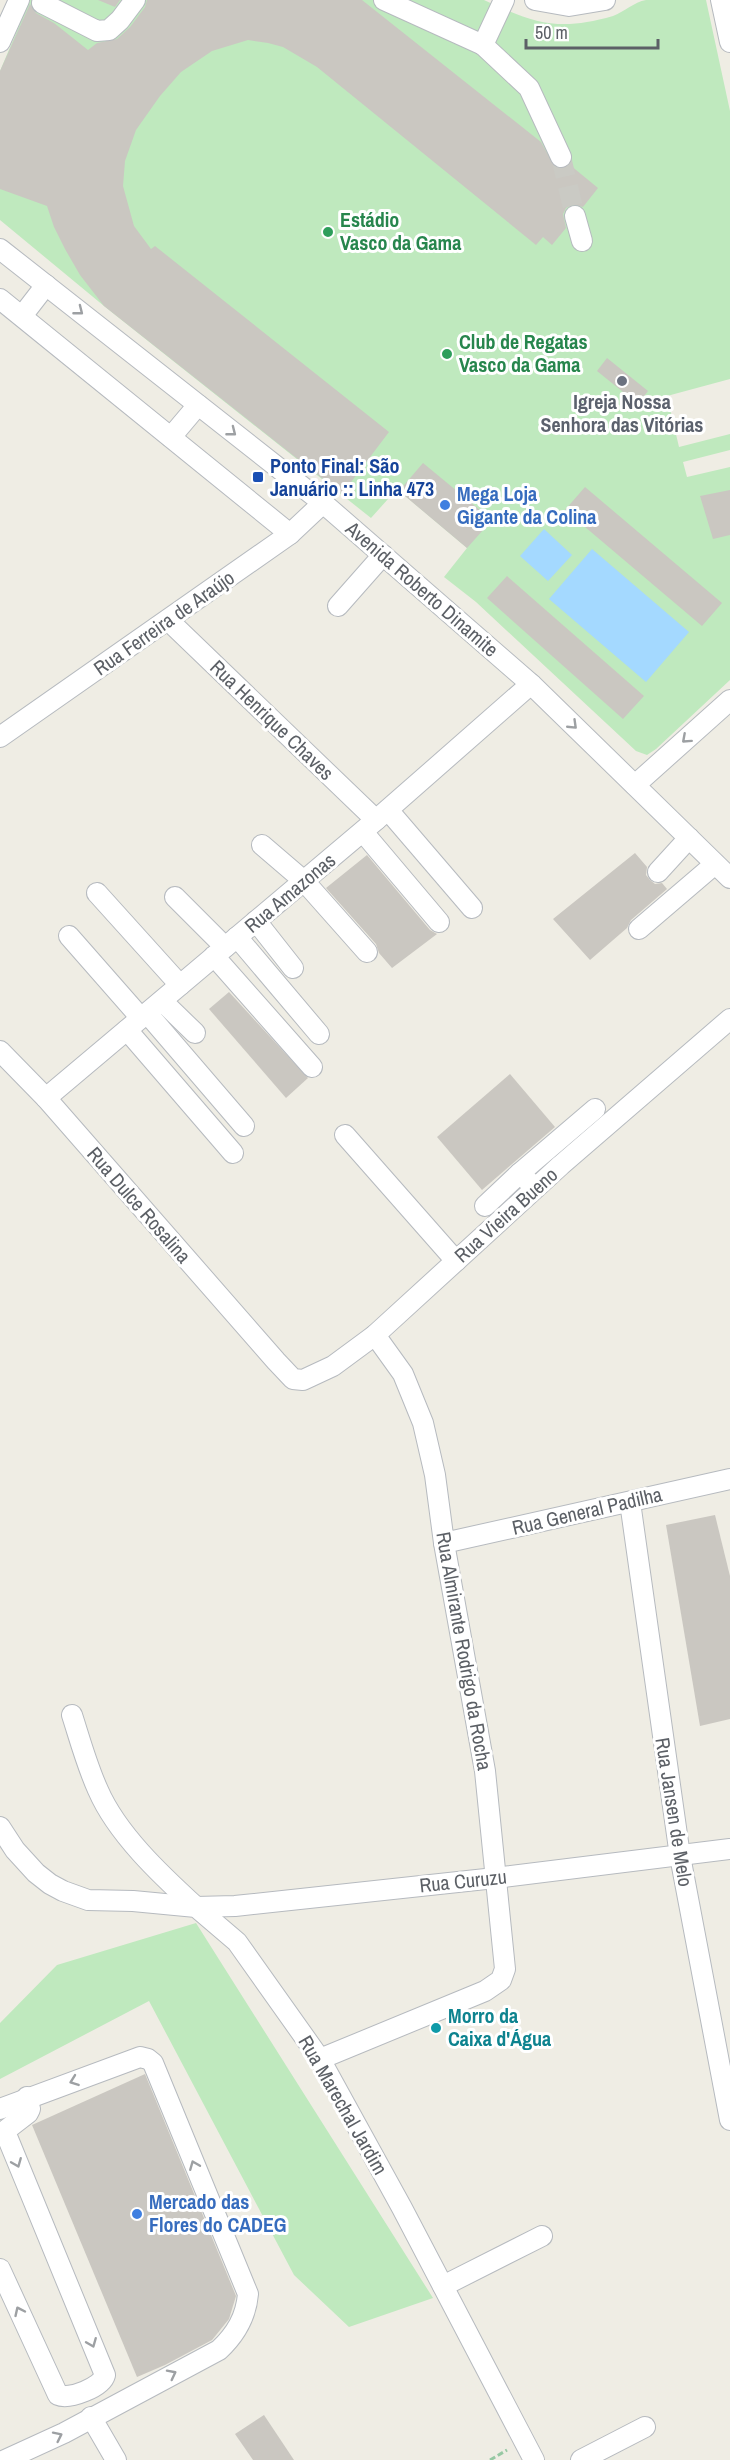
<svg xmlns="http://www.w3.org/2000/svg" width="730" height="2460" viewBox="0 0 730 2460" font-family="'Archivo Narrow',sans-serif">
<rect width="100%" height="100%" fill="#efede4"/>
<g fill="#bfe9be">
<path d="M30,0H484C534,23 558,32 613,16C624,12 634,2 646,0C664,0 687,0 706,0L730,111V379L667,396L679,447L730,434V450L683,462L687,477L730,467V680L656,749L647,755L636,751L476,602L444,577L467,548L397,489L371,518L104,306L0,220V71Z"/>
<polygon points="196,1923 433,2298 349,2327 294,2275 149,2001 0,2079 0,2023 57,1965"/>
</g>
<g fill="#a4d9ff">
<polygon points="544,529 572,555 548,581 520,556"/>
<polygon points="592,549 689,632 646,682 549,599"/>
</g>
<g fill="#cac7c1">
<polygon points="98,0 120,0 115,7"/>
<polygon points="147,0 362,0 541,142 554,166 561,169 570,165 598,188 583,207 572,204 566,208 563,214 566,228 552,245 543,237 536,245 317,67 283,47 268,43 248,40 212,51 181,72 160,96 136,130 125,161 123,186 134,226 151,249 155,246 389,432 342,494 104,306 80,275 65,249 54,227 47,206 0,189 0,71 30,4 36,13 54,23 88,50 97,43 117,39 130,27 145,7"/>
<polygon points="607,358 648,391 638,404 597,371"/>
<polygon points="423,463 492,520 467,548 399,491"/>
<polygon points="585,487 722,603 702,626 565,510"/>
<polygon points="730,490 730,535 713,539 700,496"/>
<polygon points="507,576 644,696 623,719 487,598"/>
<polygon points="635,853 647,867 646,875 650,880 655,884 662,883 667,889 631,920 627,928 590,960 553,919"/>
<polygon points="367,855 430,930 437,934 392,968 379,953 376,944 326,888"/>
<polygon points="229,992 308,1078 286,1098 209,1009"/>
<polygon points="510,1074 555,1127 482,1190 437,1137"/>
<polygon points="715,1515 730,1576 730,1719 700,1726 666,1525"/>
<polygon points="145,2074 236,2296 229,2319 212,2340 165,2365 137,2377 32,2125"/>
<polygon points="264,2415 294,2460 253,2460 235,2434"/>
</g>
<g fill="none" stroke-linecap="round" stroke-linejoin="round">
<polyline stroke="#cacac4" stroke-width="20" stroke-dasharray="20 10" stroke-linecap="butt" points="561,157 575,216"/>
<g stroke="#b6babf" stroke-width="22">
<g id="minor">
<polyline points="384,0 483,45"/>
<polyline points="504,0 483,45 529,88 561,157"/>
<polyline points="535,0 569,6 605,0"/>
<polyline points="721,0 730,42"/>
<polyline points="42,3 97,31 109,30 120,20 135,0"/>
<polyline points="0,42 19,0"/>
<polyline points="575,216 582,241"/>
<polyline points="0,249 323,503 531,684 730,878"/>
<polyline points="0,299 290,534"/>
<polyline points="22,316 46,285"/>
<polyline points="171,437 198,405"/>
<polyline points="338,606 383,555"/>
<polyline points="168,620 376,820"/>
<polyline points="0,737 290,534 323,503"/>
<polyline points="635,785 730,700"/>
<polyline points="388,810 472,908"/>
<polyline points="363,832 439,922"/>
<polyline points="262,845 304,881 367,952"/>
<polyline points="658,872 689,838"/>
<polyline points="97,893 180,985"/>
<polyline points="175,897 225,947"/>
<polyline points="256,921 293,968"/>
<polyline points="639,929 715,864"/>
<polyline points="69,936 141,1018"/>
<polyline points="237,937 319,1034"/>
<polyline points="214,956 312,1067"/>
<polyline points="162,1001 195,1033"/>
<polyline points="147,1013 244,1126"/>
<polyline points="127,1030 233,1153"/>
<polyline points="0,1051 46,1098 276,1361 293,1379 303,1380 333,1366 375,1335 561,1165 730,1019"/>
<polyline points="46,1098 376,820 531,684"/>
<polyline points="345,1135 456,1261"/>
<polyline points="520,1173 595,1109"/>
<polyline points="485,1206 520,1173 529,1182"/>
<polyline points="630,1502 680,1856 730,2120"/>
<polyline points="444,1543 730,1479"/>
<path d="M72,1715C80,1740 87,1766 98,1790C117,1834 161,1875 196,1907L235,1906L495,1878L730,1849"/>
<polyline points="0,1827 15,1850 36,1873 50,1884 63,1891 88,1900 133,1901 196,1907 237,1942 320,2059 402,2208 534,2460"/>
<polyline points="320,2059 485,1991 501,1980 505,1969 485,1771 444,1543 435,1475 423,1423 403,1374 375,1335"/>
<path d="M0,2109L140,2057L148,2059L153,2063L248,2294C246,2317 236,2334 219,2350L64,2433L5,2460"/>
<path d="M0,2269L58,2395C69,2400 102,2387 105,2375L6,2134V2130L28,2113L30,2109L27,2097"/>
<polyline points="443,2286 542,2236"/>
<polyline points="91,2417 116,2460"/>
<polyline points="581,2460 645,2427"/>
</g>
</g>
<polyline stroke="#96c8a3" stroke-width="3" stroke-dasharray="6 3" stroke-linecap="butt" points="490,2460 507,2450"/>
<use href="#minor" stroke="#fff" stroke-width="20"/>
</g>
<defs><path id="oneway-chevron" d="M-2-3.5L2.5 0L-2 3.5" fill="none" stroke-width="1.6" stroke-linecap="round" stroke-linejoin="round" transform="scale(1.5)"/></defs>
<g stroke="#9da0a3">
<use href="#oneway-chevron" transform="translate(79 311) rotate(38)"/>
<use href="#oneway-chevron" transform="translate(232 432) rotate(38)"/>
<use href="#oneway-chevron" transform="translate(573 725) rotate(44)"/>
<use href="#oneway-chevron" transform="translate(686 739) rotate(138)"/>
<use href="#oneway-chevron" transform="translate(74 2081) rotate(160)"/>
<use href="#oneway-chevron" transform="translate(17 2163) rotate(68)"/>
<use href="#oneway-chevron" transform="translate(194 2165) rotate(-112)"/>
<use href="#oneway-chevron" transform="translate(19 2311) rotate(-115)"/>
<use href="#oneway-chevron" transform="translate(92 2343) rotate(68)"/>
<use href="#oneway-chevron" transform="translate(172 2374) rotate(-27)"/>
<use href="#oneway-chevron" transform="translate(58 2436) rotate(-26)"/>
</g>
<g fill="#2e9e5b" stroke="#fff" stroke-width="2">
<circle cx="328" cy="232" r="6"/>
<circle cx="447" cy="354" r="6"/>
</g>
<circle fill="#6b7280" stroke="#fff" stroke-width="2" cx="622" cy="381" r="6"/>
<rect fill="#1a4fb4" stroke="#fff" stroke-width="2" x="252" y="471" width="12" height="12" rx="3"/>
<g fill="#3f7fe0" stroke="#fff" stroke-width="2">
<circle cx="445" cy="505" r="6"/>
<circle cx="137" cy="2214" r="6"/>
</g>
<circle fill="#0f9aa8" stroke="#fff" stroke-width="2" cx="436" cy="2028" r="6"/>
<g text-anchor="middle" stroke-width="6" stroke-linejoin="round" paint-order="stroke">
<g font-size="20" font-weight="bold" fill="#27864d" stroke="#fff" text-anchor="start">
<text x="340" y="227">Estádio<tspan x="340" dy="23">Vasco da Gama</tspan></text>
<text x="459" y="349">Club de Regatas<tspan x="459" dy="23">Vasco da Gama</tspan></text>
</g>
<g font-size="20" font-weight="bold" fill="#5b616d" stroke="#fff">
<text x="622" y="409">Igreja Nossa<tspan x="622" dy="23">Senhora das Vitórias</tspan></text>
</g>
<g font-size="20" font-weight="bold" fill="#164399" stroke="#fff" text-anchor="start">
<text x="270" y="473">Ponto Final: São<tspan x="270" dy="23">Januário :: Linha 473</tspan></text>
</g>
<g font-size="20" font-weight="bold" fill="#366cbe" stroke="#fff" text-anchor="start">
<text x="457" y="501">Mega Loja<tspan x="457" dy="23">Gigante da Colina</tspan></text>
<text x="149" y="2209">Mercado das<tspan x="149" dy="23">Flores do CADEG</tspan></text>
</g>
<g font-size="20" fill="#5c6066" stroke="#fff">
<text transform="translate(422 589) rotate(41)" y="7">Avenida Roberto Dinamite</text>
<text transform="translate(164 623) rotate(-35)" y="7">Rua Ferreira de Araújo</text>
<text transform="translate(272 720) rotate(44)" y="7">Rua Henrique Chaves</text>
<text transform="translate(290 893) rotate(-40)" y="7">Rua Amazonas</text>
<text transform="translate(139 1205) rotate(49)" y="7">Rua Dulce Rosalina</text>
<text transform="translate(506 1215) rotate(-42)" y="7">Rua Vieira Bueno</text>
<text transform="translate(587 1511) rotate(-13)" y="7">Rua General Padilha</text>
<text transform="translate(464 1651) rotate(80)" y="7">Rua Almirante Rodrigo da Rocha</text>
<text transform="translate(674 1812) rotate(81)" y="7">Rua Jansen de Melo</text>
<text transform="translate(463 1881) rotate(-6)" y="7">Rua Curuzu</text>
<text transform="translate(343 2105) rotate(60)" y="7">Rua Marechal Jardim</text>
</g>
<g font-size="20" font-weight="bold" fill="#0d838f" stroke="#fff" text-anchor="start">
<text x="448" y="2023">Morro da<tspan x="448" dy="23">Caixa d'Água</tspan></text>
</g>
</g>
<path d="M526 39v9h132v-9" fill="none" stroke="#5c6066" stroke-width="3"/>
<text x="535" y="39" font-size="18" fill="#5c6066" stroke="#ffffff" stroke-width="4.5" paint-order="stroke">50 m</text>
</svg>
